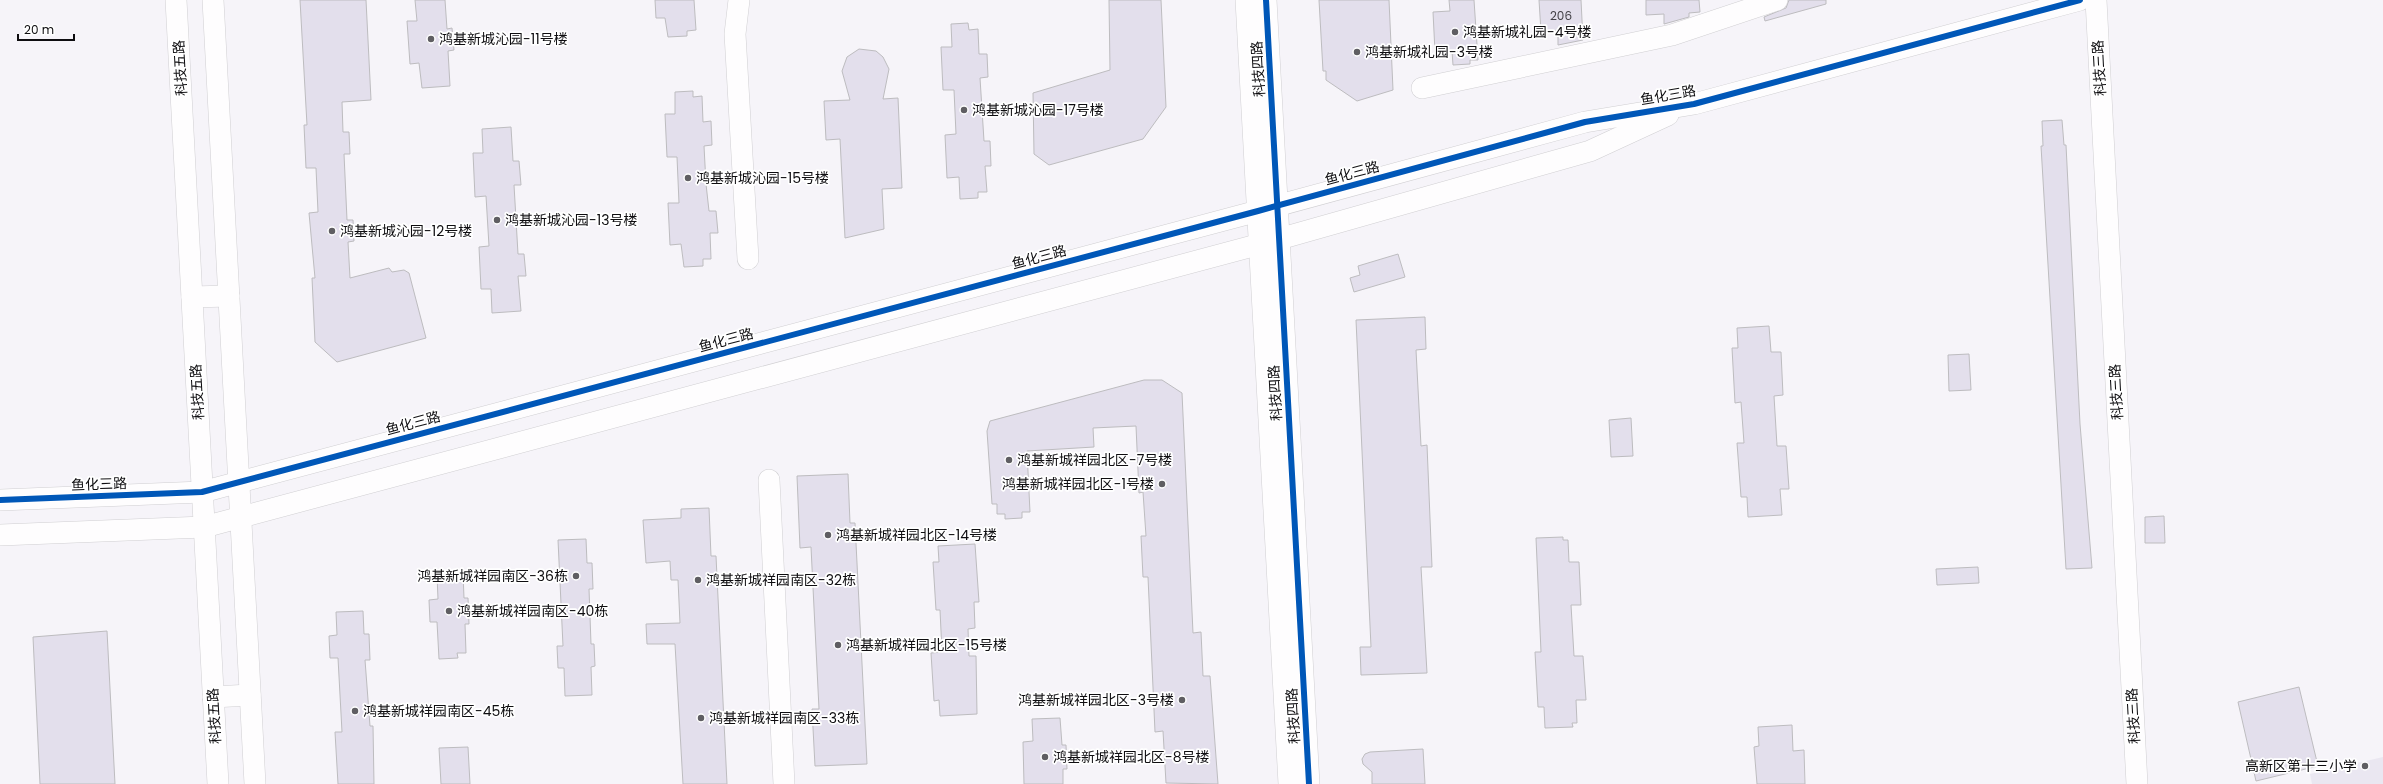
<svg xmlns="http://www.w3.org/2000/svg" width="2383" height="784" viewBox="0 0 2383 784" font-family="Poppins,'Noto Sans SC',sans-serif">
<rect width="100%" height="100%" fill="#f6f4f9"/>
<polygon fill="#eae7f1" points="2383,757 2383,784 2312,784 2310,774"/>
<g fill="#e3dfec" stroke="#bdbcbf">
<polygon points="300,0 366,0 371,100 342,102 343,132 349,132 350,154 344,154 347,220 353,220 354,241 348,242 350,278 389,268 392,272 404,270 409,273 426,338 337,362 315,342 312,278 315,278 309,213 318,212 316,168 306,168 304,125 307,125"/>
<polygon points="415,0 445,0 447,29 452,28 454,50 448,51 450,86 422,88 419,63 410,64 407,21 417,21"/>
<polygon points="655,0 694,0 696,30 687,31 687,36 668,37 665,18 656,18"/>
<polygon points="1109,0 1161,0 1166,107 1143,139 1049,165 1034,154 1033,93 1110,70"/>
<polygon points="1319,0 1389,0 1393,90 1357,101 1326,80 1326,71 1323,71"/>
<polygon points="1449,0 1474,0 1478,60 1470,60 1470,64 1453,65 1452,51 1435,52 1433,12 1450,11"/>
<polygon points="1539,0 1581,0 1583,40 1558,45 1558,31 1541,32"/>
<polygon points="1646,0 1699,0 1700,12 1689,13 1689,17 1664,24 1664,14 1646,15"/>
<polygon points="1789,0 1826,0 1826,4 1765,21 1764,17 1786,8"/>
<polygon points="968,23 969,30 978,29 979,54 987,54 988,77 980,78 984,141 990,141 991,166 985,166 987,192 978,192 978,198 960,199 959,177 947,178 945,135 956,134 954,90 943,90 941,47 952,47 951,24"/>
<polygon points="859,49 876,51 883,57 889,69 883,99 898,98 902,188 882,189 884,229 845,238 840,139 826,140 824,101 850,100 842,71 847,57"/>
<polygon points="693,91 693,97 702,96 703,122 711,121 712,145 704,146 706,184 709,211 716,211 718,233 710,233 711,259 703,259 703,266 684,267 681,244 670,245 668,203 679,203 677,157 667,157 665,114 675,114 675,92"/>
<polygon points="2062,120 2064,145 2066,145 2080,424 2092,568 2066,569 2041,146 2043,146 2042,121"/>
<polygon points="511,127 513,161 519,161 521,185 514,185 518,254 524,254 526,276 518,276 521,311 492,313 491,289 481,289 479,247 489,246 486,196 475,197 473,153 483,153 482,129"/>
<polygon points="1398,254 1405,277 1354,292 1350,278 1360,275 1358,266"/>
<polygon points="1425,317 1426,349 1416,350 1421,446 1427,445 1432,567 1421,567 1427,673 1361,675 1360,647 1371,647 1356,320"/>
<polygon points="1769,326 1771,352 1781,352 1783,395 1774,396 1777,446 1786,446 1789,489 1780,489 1782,515 1748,517 1747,497 1741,497 1737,443 1744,443 1741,402 1735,403 1732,348 1738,348 1737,328"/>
<polygon points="1969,354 1971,390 1949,391 1948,355"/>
<polygon points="1144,380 1162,380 1182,393 1193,633 1201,632 1203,676 1210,676 1218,784 1166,783 1163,731 1155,732 1148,577 1143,577 1141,536 1146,536 1143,492 1139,493 1136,426 1093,428 1094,447 1027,451 1030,512 1022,512 1022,518 1005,519 1005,514 997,514 997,504 992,504 987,431 990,421"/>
<polygon points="1631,418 1633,456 1611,457 1609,420"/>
<polygon points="848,474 850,523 855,523 867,764 815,766 812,709 819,709 811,547 800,548 797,476"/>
<polygon points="709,508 711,556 716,556 727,784 683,784 675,644 647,644 646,624 680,623 678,580 671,580 670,561 646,563 643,520 681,518 681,509"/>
<polygon points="2164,516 2165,543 2145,543 2145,517"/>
<polygon points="1563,537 1563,540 1568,540 1569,562 1579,562 1581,605 1571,605 1574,656 1583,656 1586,700 1576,700 1577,723 1572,723 1573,727 1545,728 1544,707 1538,707 1535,652 1541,652 1536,538"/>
<polygon points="586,539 587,563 592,563 593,589 589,589 591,644 594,644 595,666 591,667 592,695 565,696 564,668 558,668 557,646 563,646 558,540"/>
<polygon points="975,544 979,602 974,602 975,628 968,629 969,656 976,656 977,714 940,716 939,700 934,701 931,653 942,652 940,610 936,610 933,562 939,562 938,546"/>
<polygon points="1978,567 1979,583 1937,585 1936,569"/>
<polygon points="463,574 464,598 468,598 469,624 465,624 466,653 457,653 458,658 439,659 437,622 430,622 429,600 438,599 437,575"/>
<polygon points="363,611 364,634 369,634 370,660 365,660 370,726 373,726 374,784 338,784 335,732 342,732 338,658 330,658 329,636 337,635 336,612"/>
<polygon points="107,631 115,784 40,784 33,637"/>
<polygon points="2299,687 2318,766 2256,781 2238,702"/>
<polygon points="1060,718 1062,745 1066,745 1067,769 1063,769 1063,784 1024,784 1023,742 1033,741 1032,719"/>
<polygon points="1792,725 1793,751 1804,750 1805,784 1757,784 1754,747 1759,746 1758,727"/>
<polygon points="468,747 470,784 441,784 439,748"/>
<polygon points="1423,749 1425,784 1372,784 1372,772 1363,764 1362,759 1365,754 1370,752"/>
</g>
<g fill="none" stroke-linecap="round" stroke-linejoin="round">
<g stroke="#d0cfd2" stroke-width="22">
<g id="minor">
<polyline points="176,0 218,784"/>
<polyline points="213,0 255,784"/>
<polyline points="739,0 735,34 748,259"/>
<polyline points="1246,0 1289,784"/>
<polyline points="1266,0 1309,784"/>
<polyline points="2096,0 2137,784"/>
<polyline points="1422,88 1672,35 1777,0"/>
<polyline points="192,297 229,296"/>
<polyline points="769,480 784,784"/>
<polyline points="0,500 202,492 1258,211 1585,122 1694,104 2080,0"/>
<polyline points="0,535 204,527 1279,239 1590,151 1668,115"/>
<polyline points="213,697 250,695"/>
</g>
</g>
<use href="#minor" stroke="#fefdfe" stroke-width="21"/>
<g stroke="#fff" stroke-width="8">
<g id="cycleway">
<polyline points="1266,0 1309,784"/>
<polyline points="0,500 202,492 1258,211 1585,122 1694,104 2080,0"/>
</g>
</g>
<use href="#cycleway" stroke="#0057b8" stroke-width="6"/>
</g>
<g fill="#5f5e62" stroke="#fff" stroke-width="1.5">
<circle cx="1455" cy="32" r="4"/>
<circle cx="431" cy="39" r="4"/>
<circle cx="1357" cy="52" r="4"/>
<circle cx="964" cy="110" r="4"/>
<circle cx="688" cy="178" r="4"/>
<circle cx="497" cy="220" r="4"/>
<circle cx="332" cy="231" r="4"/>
<circle cx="1009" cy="460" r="4"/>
<circle cx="1162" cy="484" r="4"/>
<circle cx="828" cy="535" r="4"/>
<circle cx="576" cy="576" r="4"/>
<circle cx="698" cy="580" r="4"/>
<circle cx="449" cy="611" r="4"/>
<circle cx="838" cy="645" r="4"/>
<circle cx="1182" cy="700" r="4"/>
<circle cx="355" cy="711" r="4"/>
<circle cx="701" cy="718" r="4"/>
<circle cx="1045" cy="757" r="4"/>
<circle cx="2365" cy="766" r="4"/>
</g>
<g text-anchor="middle" stroke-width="3.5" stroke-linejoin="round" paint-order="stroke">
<g font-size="12" fill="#444248">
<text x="1561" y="20">206</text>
</g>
<g font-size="14" fill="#0e0d10" stroke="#fff" text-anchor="start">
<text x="1463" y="37">鸿基新城礼园-4号楼</text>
<text x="439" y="44">鸿基新城沁园-11号楼</text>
<text x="1365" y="57">鸿基新城礼园-3号楼</text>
<text x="972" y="115">鸿基新城沁园-17号楼</text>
<text x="696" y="183">鸿基新城沁园-15号楼</text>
<text x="505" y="225">鸿基新城沁园-13号楼</text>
<text x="340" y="236">鸿基新城沁园-12号楼</text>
<text x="1017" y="465">鸿基新城祥园北区-7号楼</text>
<text x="1154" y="489" text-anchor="end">鸿基新城祥园北区-1号楼</text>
<text x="836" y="540">鸿基新城祥园北区-14号楼</text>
<text x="568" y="581" text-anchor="end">鸿基新城祥园南区-36栋</text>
<text x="706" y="585">鸿基新城祥园南区-32栋</text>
<text x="457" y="616">鸿基新城祥园南区-40栋</text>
<text x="846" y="650">鸿基新城祥园北区-15号楼</text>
<text x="1174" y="705" text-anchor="end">鸿基新城祥园北区-3号楼</text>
<text x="363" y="716">鸿基新城祥园南区-45栋</text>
<text x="709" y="723">鸿基新城祥园南区-33栋</text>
<text x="1053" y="762">鸿基新城祥园北区-8号楼</text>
<text x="2357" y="771" text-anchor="end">高新区第十三小学</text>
</g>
<g font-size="14" fill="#0e0d10" stroke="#fff">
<text transform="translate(180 68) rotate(-93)" y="5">科技五路</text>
<text transform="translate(2099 68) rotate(-93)" y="5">科技三路</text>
<text transform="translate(1258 69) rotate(-93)" y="5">科技四路</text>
<text transform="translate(1668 95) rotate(-10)" y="5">鱼化三路</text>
<text transform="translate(1352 173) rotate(-15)" y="5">鱼化三路</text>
<text transform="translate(1039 257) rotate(-15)" y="5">鱼化三路</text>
<text transform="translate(726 340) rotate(-15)" y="5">鱼化三路</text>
<text transform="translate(197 392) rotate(-93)" y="5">科技五路</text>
<text transform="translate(2116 392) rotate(-93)" y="5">科技三路</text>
<text transform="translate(1275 393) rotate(-93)" y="5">科技四路</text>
<text transform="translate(413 423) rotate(-15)" y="5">鱼化三路</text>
<text transform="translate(99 484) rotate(-2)" y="5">鱼化三路</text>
<text transform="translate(214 716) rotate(-93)" y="5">科技五路</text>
<text transform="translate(1293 716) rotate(-93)" y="5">科技四路</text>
<text transform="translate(2133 716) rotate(-93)" y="5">科技三路</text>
</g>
</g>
<path d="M18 34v6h56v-6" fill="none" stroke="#0e0d10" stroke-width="2"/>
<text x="24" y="34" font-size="12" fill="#0e0d10" stroke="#ffffff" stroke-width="3" paint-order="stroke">20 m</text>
</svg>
